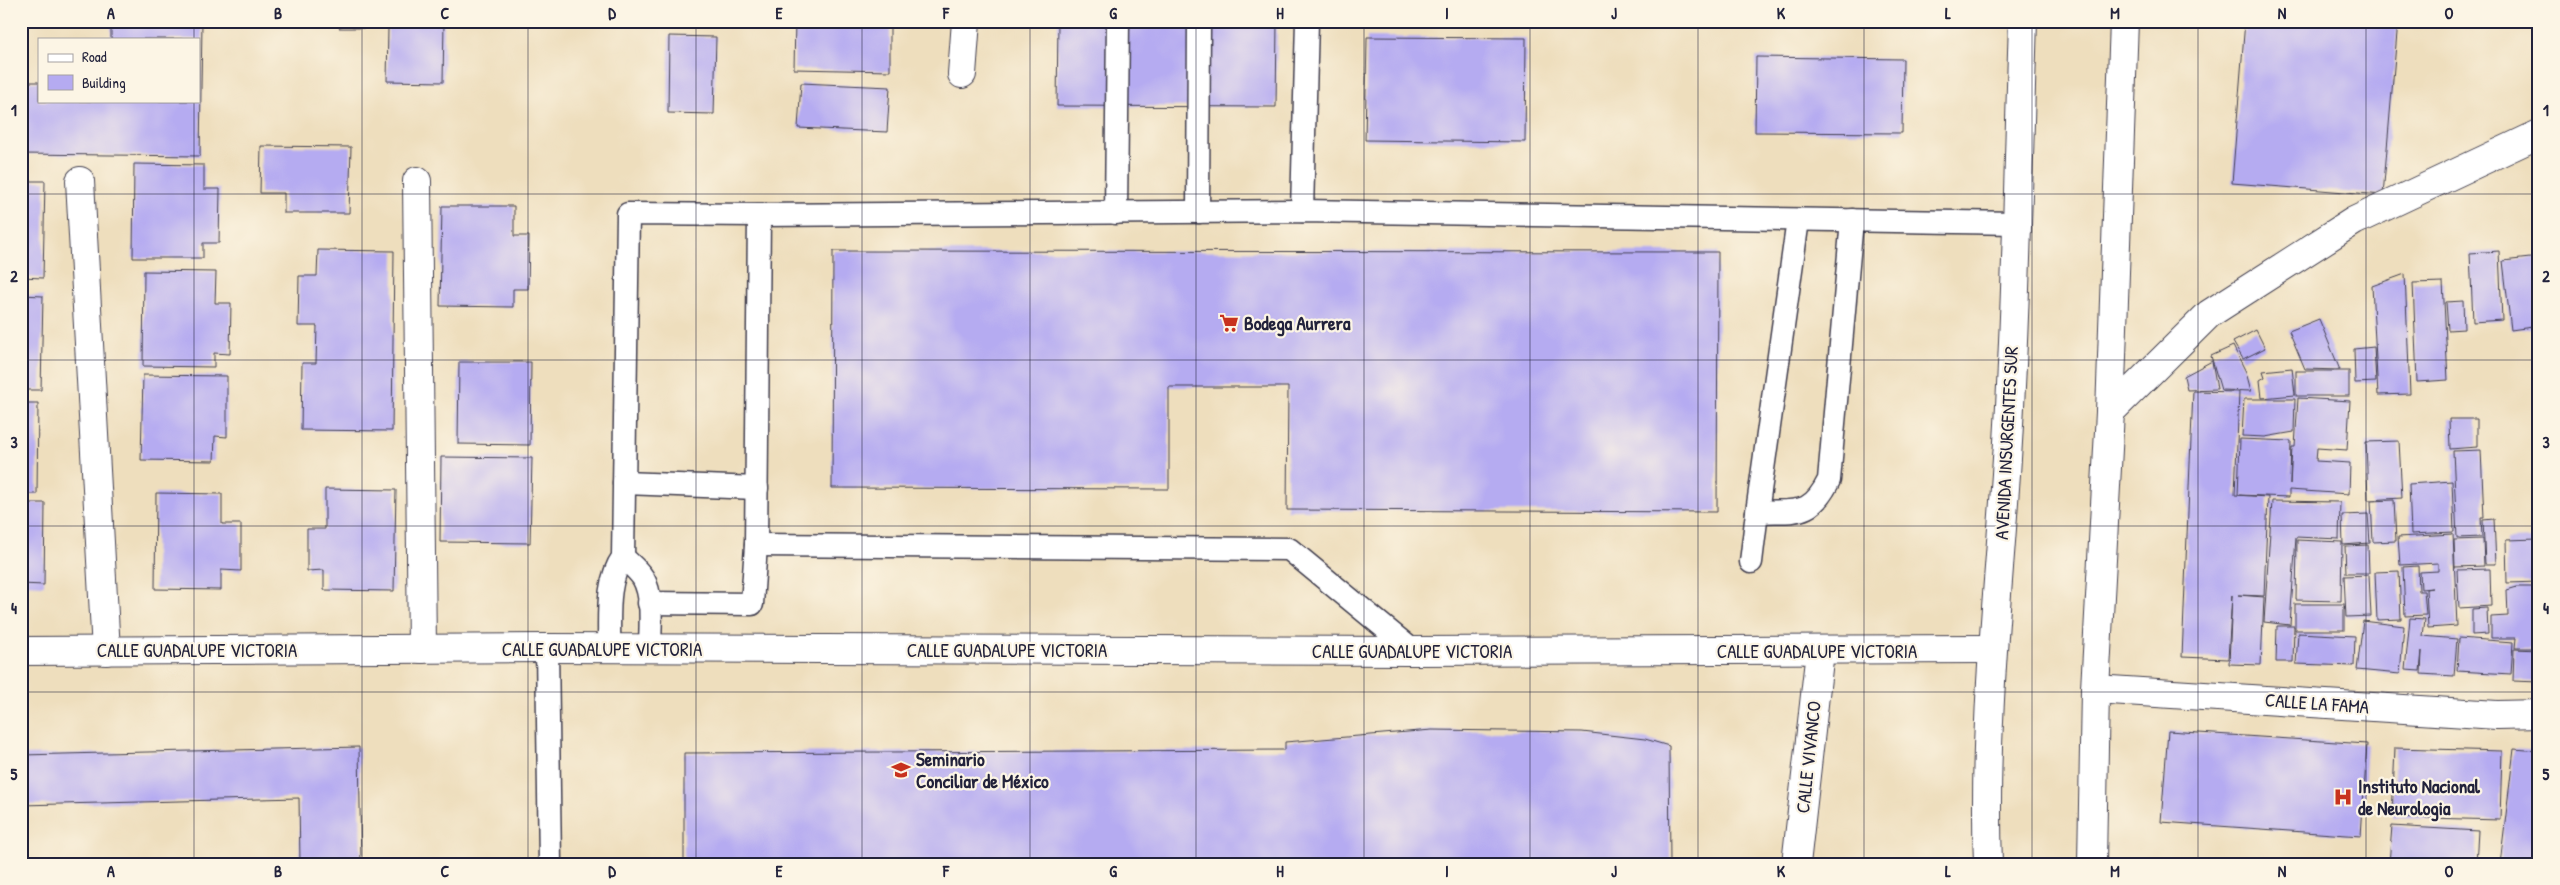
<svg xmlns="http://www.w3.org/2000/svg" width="2560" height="885" viewBox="0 0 2560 885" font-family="'Patrick Hand',sans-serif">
<rect width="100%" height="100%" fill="#fcf5e5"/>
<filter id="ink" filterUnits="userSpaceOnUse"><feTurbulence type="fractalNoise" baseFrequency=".02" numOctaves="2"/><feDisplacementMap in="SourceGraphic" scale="10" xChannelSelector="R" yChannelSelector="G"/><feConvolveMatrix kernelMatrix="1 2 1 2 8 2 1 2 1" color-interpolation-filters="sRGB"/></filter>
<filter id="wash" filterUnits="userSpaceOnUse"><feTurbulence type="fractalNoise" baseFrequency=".0096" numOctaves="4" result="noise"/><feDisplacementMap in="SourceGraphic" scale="20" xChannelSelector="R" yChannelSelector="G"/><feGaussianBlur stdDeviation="1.12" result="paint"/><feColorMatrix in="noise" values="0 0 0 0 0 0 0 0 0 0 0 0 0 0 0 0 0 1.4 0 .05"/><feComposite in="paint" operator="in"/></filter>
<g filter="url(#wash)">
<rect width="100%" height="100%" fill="#eedebd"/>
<g id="blocks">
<g fill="#b5abf1">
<polygon points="111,21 202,21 200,156 21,154 21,82 39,82 39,101 199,101 199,39 111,39"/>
<polygon points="339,21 444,21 443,82 387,81 388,28 339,28"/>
<polygon points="795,21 932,21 931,25 890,25 890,71 794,69"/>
<polygon points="1058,21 1277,21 1276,107 1057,106"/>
<polygon points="2245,21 2398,21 2383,195 2232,183"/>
<polygon points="669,36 716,37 714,114 668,113"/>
<polygon points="1367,37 1526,38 1525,142 1365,140"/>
<polygon points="1756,57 1903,59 1902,133 1755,132"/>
<polygon points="801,83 890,87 887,132 798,128"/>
<polygon points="261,146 351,147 349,213 284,213 284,193 260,193"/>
<polygon points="134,164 204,165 204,189 220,189 219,243 203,243 203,258 133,258"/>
<polygon points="21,181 45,181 43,278 21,277"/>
<polygon points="442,206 514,206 514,236 529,236 528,289 513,289 513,307 440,306"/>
<polygon points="318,250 394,251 392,431 301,430 302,363 316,363 317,326 298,326 299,276 317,276"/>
<polygon points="833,251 1718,252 1717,512 1287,510 1288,387 1169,387 1169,489 832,488"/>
<polygon points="2499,251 2502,320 2473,322 2470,253"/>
<polygon points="2539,257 2539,326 2511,330 2503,261"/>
<polygon points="144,271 216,272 215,303 231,303 230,354 214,353 214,367 143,366"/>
<polygon points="2405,274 2410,394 2378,395 2372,286"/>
<polygon points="2443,282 2448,380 2417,382 2413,283"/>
<polygon points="21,295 43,296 41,390 21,390"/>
<polygon points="2463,301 2464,329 2448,330 2446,302"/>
<polygon points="2319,319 2340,370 2305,369 2289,331"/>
<polygon points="2256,330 2265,348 2243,359 2233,342"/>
<polygon points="2233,346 2246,372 2251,391 2221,390 2211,356"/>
<polygon points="2374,347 2376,382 2355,383 2354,349"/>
<polygon points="2212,361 2217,389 2187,390 2184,376"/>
<polygon points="459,362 531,362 530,445 458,444"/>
<polygon points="2292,368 2295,395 2262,398 2260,380 2265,377 2263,371"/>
<rect x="2296" y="371" width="53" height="25"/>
<polygon points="143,375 227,376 227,437 215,436 214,461 141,460"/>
<polygon points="2193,391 2239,392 2235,495 2268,497 2264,596 2238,595 2264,597 2261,665 2229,664 2232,595 2228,659 2182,657"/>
<polygon points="2298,398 2350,401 2347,450 2317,448 2316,461 2350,463 2349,494 2289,490 2289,497 2238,495 2240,439 2291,441 2290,485 2292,447 2295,447"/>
<polygon points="2244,399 2295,399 2294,432 2265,437 2242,436"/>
<polygon points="21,403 38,403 37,494 21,494"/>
<polygon points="2449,419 2477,419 2477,447 2450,449"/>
<polygon points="2399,441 2402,498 2368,500 2366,442"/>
<polygon points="2481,450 2484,518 2481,518 2482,537 2457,538 2453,451"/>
<polygon points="441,457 532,458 530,543 440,542"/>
<polygon points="2452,481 2454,532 2411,534 2409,484"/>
<polygon points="325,489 396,490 394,591 324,590 324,570 307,571 307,529 325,529"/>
<polygon points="156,493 222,494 222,524 241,524 241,571 221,570 221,590 155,589"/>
<polygon points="2394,500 2396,541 2373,542 2371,501"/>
<polygon points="2272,501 2340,502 2339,539 2296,537 2290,625 2264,622"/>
<polygon points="21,503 45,503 44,585 21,584"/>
<polygon points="2368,514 2370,543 2343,545 2342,515"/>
<polygon points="2494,519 2496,564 2485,564 2483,520"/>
<polygon points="2453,534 2457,626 2428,628 2426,589 2432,588 2421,589 2420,572 2438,571 2438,563 2400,565 2398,537"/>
<polygon points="2483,539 2484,566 2455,567 2454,540"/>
<polygon points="2538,539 2539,582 2507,583 2506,540"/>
<polygon points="2297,540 2342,542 2341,601 2296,600"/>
<polygon points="2368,545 2369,573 2346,573 2345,546"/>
<polygon points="2418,566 2419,591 2424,591 2426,615 2405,616 2403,567"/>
<polygon points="2490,569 2491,606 2459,608 2457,570"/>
<polygon points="2399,571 2401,619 2377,620 2375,572"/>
<polygon points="2369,575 2371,616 2346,617 2344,576"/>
<polygon points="2517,587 2539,587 2539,648 2515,648 2516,638 2491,638 2491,617 2508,616 2507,590"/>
<rect x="2295" y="604" width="49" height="26"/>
<polygon points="2487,608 2488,634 2472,635 2472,609"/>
<polygon points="2410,618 2425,619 2423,636 2457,639 2454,676 2421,674 2422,651 2420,671 2405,670"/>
<polygon points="2363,621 2404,626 2400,674 2357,670"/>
<polygon points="2277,626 2294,626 2293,662 2276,662"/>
<polygon points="2298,633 2355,636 2354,666 2296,664"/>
<polygon points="2459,638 2513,642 2511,674 2457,671"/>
<polygon points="2514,649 2539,650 2539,682 2513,681"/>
<polygon points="1432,730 1582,732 1645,739 1669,746 1670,864 684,864 684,753 1285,750 1285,742"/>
<polygon points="2168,731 2367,744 2361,836 2161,822"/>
<polygon points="359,747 361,864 300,864 299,798 21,805 21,755"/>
<polygon points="2395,748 2502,751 2500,820 2392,817"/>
<polygon points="2514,749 2539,751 2539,864 2500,864"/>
<polygon points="2392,826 2478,831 2476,864 2389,864"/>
</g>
</g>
</g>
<g filter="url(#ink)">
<use href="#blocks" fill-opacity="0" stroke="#413e4e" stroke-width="1"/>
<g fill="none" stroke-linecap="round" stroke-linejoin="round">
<g stroke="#413e4e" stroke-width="25">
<g id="service">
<polyline points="1302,211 1307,21"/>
<polyline points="1198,212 1199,21"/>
<polyline points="1116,213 1118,21"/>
<polyline points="624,483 757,488"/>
<polyline points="1757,512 1798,220"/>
<polyline points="756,545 1289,549 1413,651"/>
<path d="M623,557C630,564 638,570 643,578C654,597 650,628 650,649"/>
<path d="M1751,562L1757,512C1796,510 1810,518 1829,480L1852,220"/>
<polyline points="649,603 752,604 756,545 759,215"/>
<polyline points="547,648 550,864"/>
<path d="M609,649C610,618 605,583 623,557L628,214L759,215L1302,211L2017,223"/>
</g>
</g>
<g stroke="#413e4e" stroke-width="30">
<g id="minor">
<polyline points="962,74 966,21"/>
<polyline points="80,181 106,651"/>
<polyline points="417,181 422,649"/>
<polyline points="2110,412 2209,314 2354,221 2539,134"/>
<polyline points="21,651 547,648 1413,651 1992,649"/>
<polyline points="2095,689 2497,715 2539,714"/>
<polyline points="1796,864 1820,651"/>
</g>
</g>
<g stroke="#413e4e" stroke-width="30">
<g id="secondary">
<path d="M1988,864C1983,734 1997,604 2006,474C2016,324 2018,172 2023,21"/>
<polyline points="2092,864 2095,689 2110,412 2124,21"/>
</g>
</g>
<use href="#service" stroke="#fff" stroke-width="22"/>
<use href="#minor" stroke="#fff" stroke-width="28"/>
<use href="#secondary" stroke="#fff" stroke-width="28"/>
</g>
</g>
<path fill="none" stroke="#22223b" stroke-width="1" stroke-opacity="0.55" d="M194,21V39M362,21V864M528,21V864M696,21V864M862,21V864M1030,21V864M1196,21V864M1364,21V864M1530,21V864M1698,21V864M1864,21V864M2032,21V864M2198,21V864M2366,21V864M194,101V864M21,194H2539M21,360H2539M21,526H2539M21,692H2539"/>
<defs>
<g id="supermarket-bare" transform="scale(1.5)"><path d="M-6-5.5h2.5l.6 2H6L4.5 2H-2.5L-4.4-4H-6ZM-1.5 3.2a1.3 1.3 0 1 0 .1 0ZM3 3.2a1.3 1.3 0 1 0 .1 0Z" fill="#c8321e" stroke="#fcf5e5" stroke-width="2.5" paint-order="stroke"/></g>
<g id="school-bare" transform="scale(1.5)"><path d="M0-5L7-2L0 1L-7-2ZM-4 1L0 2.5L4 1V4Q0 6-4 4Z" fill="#c8321e" stroke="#fcf5e5" stroke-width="2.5" paint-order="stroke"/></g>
<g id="hospital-bare" transform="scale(1.5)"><path d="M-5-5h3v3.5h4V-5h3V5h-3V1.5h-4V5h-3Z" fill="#c8321e" stroke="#fcf5e5" stroke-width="2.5" paint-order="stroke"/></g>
</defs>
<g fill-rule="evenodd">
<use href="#supermarket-bare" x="1229" y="323"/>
<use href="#school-bare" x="901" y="770"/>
<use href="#hospital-bare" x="2343" y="797"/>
</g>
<g text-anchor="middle" stroke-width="4.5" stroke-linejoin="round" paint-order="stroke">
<g font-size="19" font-weight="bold" fill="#22223b" stroke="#fcf5e5" text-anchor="start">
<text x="1244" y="330">Bodega Aurrera</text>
<text x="916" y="766">Seminario<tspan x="916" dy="22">Conciliar de México</tspan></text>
<text x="2358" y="793">Instituto Nacional<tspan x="2358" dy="22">de Neurologia</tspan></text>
</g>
<g font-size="19" fill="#22223b" stroke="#fcf5e5">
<text transform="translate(2006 443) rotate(-87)" y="7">AVENIDA INSURGENTES SUR</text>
<text x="602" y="656">CALLE GUADALUPE VICTORIA</text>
<text x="197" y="657">CALLE GUADALUPE VICTORIA</text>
<text x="1007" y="657">CALLE GUADALUPE VICTORIA</text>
<text x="1412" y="658">CALLE GUADALUPE VICTORIA</text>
<text x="1817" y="658">CALLE GUADALUPE VICTORIA</text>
<text transform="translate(2317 703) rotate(4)" y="7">CALLE LA FAMA</text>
<text transform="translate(1808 757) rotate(-84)" y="7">CALLE VIVANCO</text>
</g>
</g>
<rect width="2560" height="885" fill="none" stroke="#fcf5e5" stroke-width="55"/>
<rect x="38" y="38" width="162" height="65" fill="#fcf5e5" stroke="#a5a1a1"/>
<rect x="48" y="54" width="25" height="8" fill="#ffffff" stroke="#a5a1a1"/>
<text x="82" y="62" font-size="15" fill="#22223b">Road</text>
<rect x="48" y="75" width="25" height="15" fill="#b5abf1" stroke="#a5a1a1"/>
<text x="82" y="88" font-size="15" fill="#22223b">Building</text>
<rect x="28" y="28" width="2504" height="830" fill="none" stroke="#22223b" stroke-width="2"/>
<g font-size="16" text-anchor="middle" font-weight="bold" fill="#22223b">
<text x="111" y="19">A</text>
<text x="278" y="19">B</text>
<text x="445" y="19">C</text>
<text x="612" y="19">D</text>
<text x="779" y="19">E</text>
<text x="946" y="19">F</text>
<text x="1113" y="19">G</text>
<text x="1280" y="19">H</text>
<text x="1447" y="19">I</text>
<text x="1614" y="19">J</text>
<text x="1781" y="19">K</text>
<text x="1948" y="19">L</text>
<text x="2115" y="19">M</text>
<text x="2282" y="19">N</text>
<text x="2449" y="19">O</text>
<text x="14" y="116">1</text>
<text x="2546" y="116">1</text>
<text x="14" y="282">2</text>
<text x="2546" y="282">2</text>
<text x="14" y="448">3</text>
<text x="2546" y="448">3</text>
<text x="14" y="614">4</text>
<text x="2546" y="614">4</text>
<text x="14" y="780">5</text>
<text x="2546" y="780">5</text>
<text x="111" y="877">A</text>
<text x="278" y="877">B</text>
<text x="445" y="877">C</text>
<text x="612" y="877">D</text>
<text x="779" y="877">E</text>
<text x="946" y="877">F</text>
<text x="1113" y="877">G</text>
<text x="1280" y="877">H</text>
<text x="1447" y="877">I</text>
<text x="1614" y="877">J</text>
<text x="1781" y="877">K</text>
<text x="1948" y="877">L</text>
<text x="2115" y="877">M</text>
<text x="2282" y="877">N</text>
<text x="2449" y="877">O</text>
</g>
</svg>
